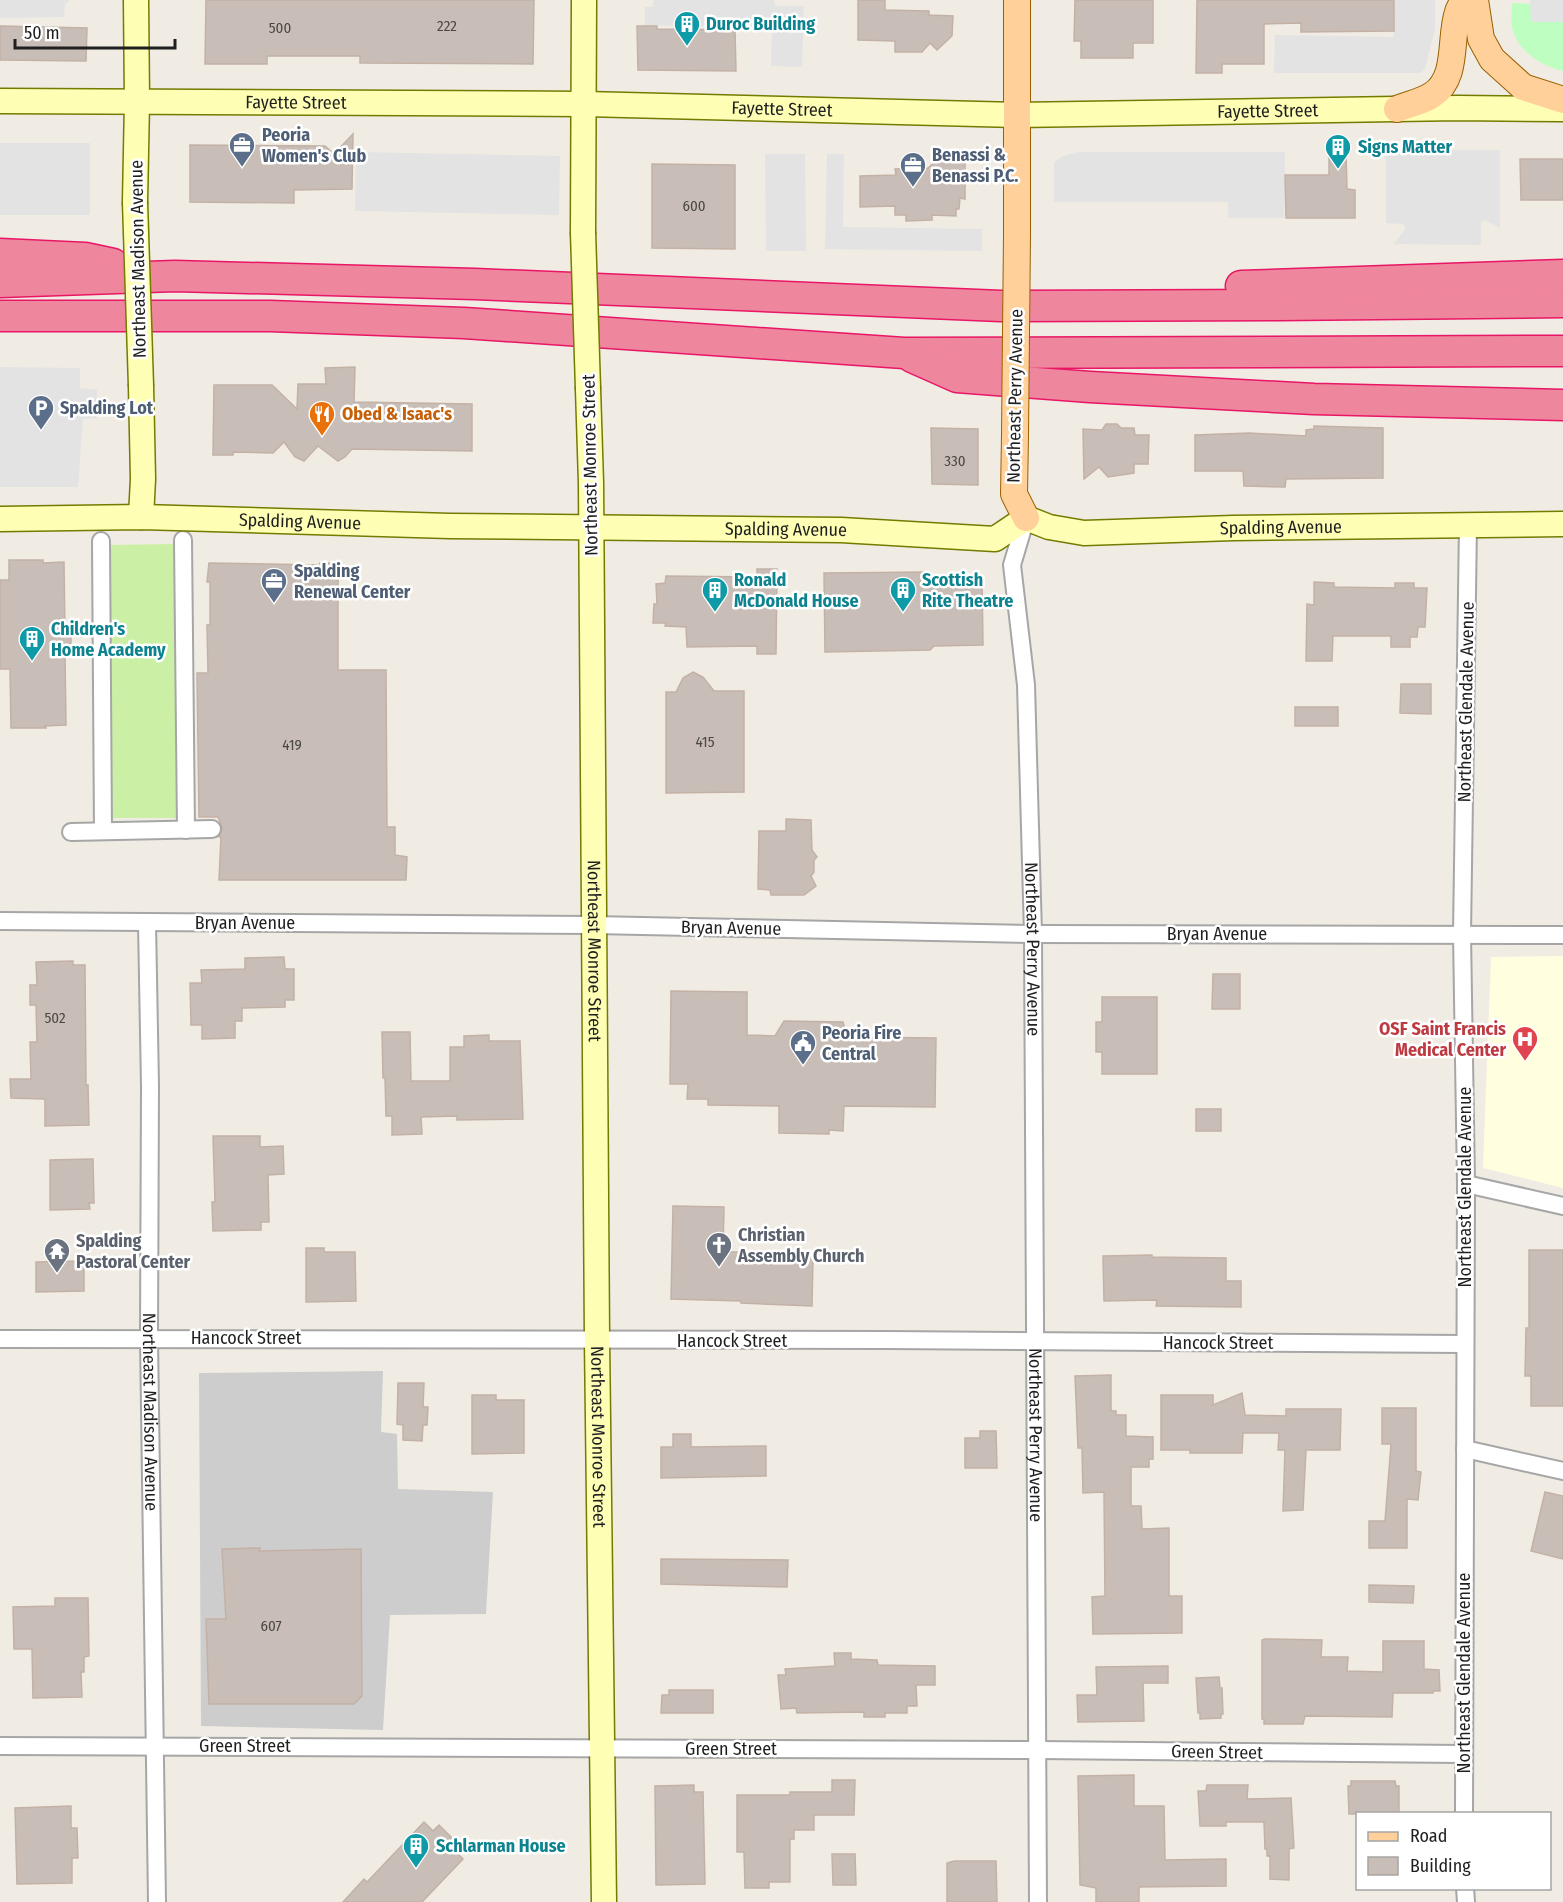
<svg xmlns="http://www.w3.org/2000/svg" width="1563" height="1902" viewBox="0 0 1563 1902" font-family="'Fira Sans Condensed',sans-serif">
<rect width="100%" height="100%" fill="#f0ece4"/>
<polygon fill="#fffede" points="1563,956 1563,1188 1483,1168 1491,957"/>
<polygon fill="#cdcdcd" points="383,1371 381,1432 397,1434 398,1489 493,1492 486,1614 390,1615 383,1730 201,1726 199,1373"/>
<polygon fill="#ccefa6" points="174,544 176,818 112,818 110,545"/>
<path fill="#befec0" d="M1512,3L1531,4V22H1563V71C1542,66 1520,53 1513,31C1510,23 1512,12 1512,3Z"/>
<g fill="#e3e3e3">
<polygon points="0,0 70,0 65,4 64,17 0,18"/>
<polygon points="654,0 774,0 775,6 804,6 802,67 771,66 772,28 645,25 645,7 653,7"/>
<polygon points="1395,0 1435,0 1435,29 1425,69 1421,73 1274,73 1275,35 1394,37"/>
<polygon points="1530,0 1563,0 1563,22 1531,22"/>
<rect x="0" y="143" width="90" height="72"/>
<polygon points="1386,150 1500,150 1500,228 1485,220 1481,222 1481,245 1394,244 1406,228 1403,224 1386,223"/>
<polygon points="356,152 560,156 559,215 355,211"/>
<polygon points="1079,152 1285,152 1284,218 1228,218 1228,202 1054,202 1054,162 1063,156"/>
<polygon points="765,154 805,154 806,251 766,251"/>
<polygon points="827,154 844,154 843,227 982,229 982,251 825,249"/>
<polygon points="0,367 80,368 80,388 97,390 97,418 83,419 78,487 0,487"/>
</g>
<g fill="#c9beb7" stroke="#c3b1a5" stroke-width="1.5">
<polygon points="206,0 534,0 533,64 360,63 360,56 267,56 267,64 205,64"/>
<polygon points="858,0 885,0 885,10 929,11 929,15 953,16 952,36 937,50 930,43 922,52 895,52 895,41 858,40"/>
<polygon points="1075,0 1153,0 1153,43 1133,43 1133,58 1081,58 1081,41 1074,41"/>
<polygon points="1197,0 1394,0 1394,31 1301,32 1301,23 1264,24 1264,64 1222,64 1222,73 1196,73"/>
<polygon points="0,26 87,28 86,61 0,60"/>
<polygon points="637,26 657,26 657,29 735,30 736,71 638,70"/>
<polygon points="353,134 352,189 294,190 294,203 190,202 190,145 325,146 334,154"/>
<polygon points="1329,151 1346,152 1347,189 1355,190 1355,218 1286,218 1285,175 1329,175"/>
<polygon points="1520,159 1563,159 1563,200 1521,200"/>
<polygon points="936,161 965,162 965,199 960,198 959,209 956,209 956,216 932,215 932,220 906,221 906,215 895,215 895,206 860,207 860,176 896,175 895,169 928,168"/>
<polygon points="652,164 735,165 735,249 652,248"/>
<polygon points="355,367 354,402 472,404 472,451 352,449 345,457 338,461 318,446 304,461 295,457 284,442 273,453 233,452 233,455 213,455 214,385 272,385 297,409 298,384 326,384 325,368"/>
<polygon points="1106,424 1117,424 1121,428 1134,428 1135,435 1149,435 1148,464 1134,464 1134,473 1108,477 1099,467 1084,479 1083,429 1102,430"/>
<polygon points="1314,426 1383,428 1383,478 1286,479 1285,487 1244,486 1243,471 1195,471 1195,435 1249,433 1306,436 1306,430 1314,429"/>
<polygon points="931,428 978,429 978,485 932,484"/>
<polygon points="9,560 43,560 43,563 64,562 65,634 71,634 71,655 65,655 66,725 45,726 46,728 11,728 10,669 0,669 0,580 9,580"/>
<polygon points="209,563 319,565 320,563 340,563 338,583 338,670 386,670 387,827 395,827 395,855 407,857 406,880 219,880 221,837 219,837 222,829 221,824 218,817 199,817 197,673 208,673 207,625 210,625 210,582 207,582"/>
<polygon points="757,569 777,569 776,654 757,654 757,646 687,647 686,627 665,626 666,623 653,623 654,604 657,604 656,584 665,583 666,576 757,577"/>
<polygon points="930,572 936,577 982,576 983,645 934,646 930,650 825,652 824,573"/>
<polygon points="1314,582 1334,583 1334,587 1395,588 1395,583 1414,583 1414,588 1427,588 1425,627 1418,627 1417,637 1410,637 1410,647 1391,647 1391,636 1333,636 1332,661 1306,661 1307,604 1314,605"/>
<polygon points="693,672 703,677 714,691 744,691 744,792 666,793 666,692 676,692 683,678"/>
<polygon points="1401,684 1431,684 1431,714 1400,713"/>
<rect x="1295" y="707" width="43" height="19"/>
<polygon points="786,819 811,820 812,850 817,857 814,860 814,872 811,876 816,886 804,895 771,895 770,890 758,889 759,831 786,831"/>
<polygon points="284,957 285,969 294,969 294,1000 285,1000 285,1007 242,1008 242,1021 235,1021 235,1038 202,1039 202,1025 191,1025 190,983 202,983 201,970 245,969 245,958"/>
<polygon points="73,961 73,965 85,965 86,1085 88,1085 89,1125 45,1126 45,1099 11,1098 10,1079 31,1079 30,1042 37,1042 36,1005 30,1005 30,985 37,985 36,962"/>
<polygon points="1213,974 1240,974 1240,1009 1212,1009"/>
<polygon points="671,991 747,992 747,1035 775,1036 784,1021 843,1022 847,1037 936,1038 935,1107 844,1106 843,1131 829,1130 829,1134 779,1133 779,1106 708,1105 708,1099 687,1099 688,1084 670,1084"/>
<polygon points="1102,997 1157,997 1157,1074 1102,1074 1102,1052 1096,1052 1096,1022 1102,1022"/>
<polygon points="382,1032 410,1032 411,1081 450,1081 450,1047 464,1047 464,1036 489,1035 489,1041 520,1041 523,1119 457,1120 457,1116 421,1117 422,1134 392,1135 392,1116 386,1116 385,1078 383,1078"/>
<rect x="1196" y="1109" width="25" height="22"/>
<polygon points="213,1136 260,1136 260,1147 283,1146 284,1174 268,1175 269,1222 261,1222 261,1230 213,1231 212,1202 215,1202"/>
<polygon points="93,1159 94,1203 89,1203 90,1209 50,1210 50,1160"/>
<polygon points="673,1206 724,1207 723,1252 756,1252 756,1255 813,1257 812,1306 741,1303 741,1301 671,1299"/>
<polygon points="306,1248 324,1248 324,1252 355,1252 356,1301 306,1302"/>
<polygon points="1529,1250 1563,1250 1563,1406 1531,1406 1531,1376 1525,1376 1526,1328 1529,1328"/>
<polygon points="1152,1255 1152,1257 1226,1258 1226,1281 1241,1281 1241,1307 1156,1306 1157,1300 1104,1301 1103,1256"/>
<polygon points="84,1261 84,1291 36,1292 36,1262"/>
<polygon points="1111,1375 1111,1411 1116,1411 1116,1415 1126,1415 1126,1436 1153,1437 1153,1459 1149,1459 1149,1467 1131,1467 1131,1506 1141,1506 1142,1529 1169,1528 1169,1596 1182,1596 1182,1633 1093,1634 1092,1597 1105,1596 1104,1492 1083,1493 1082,1448 1078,1448 1075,1376"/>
<polygon points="398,1383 424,1383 423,1407 428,1407 427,1425 423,1425 422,1441 403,1440 403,1425 397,1424"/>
<polygon points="1242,1393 1245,1415 1286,1416 1286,1409 1341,1409 1340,1450 1306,1450 1303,1510 1283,1511 1285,1450 1278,1450 1279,1433 1243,1433 1242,1453 1190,1453 1190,1450 1161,1450 1161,1395 1213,1395 1213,1405"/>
<polygon points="472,1395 496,1395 496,1400 524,1400 524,1453 472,1454"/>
<polygon points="1382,1408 1416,1408 1416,1471 1421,1472 1418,1500 1407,1499 1407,1548 1369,1548 1369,1521 1385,1521 1391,1444 1382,1444"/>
<polygon points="980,1431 996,1431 997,1468 965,1468 965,1438 980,1438"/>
<polygon points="673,1434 691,1434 691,1447 766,1446 766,1476 661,1478 661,1447 673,1447"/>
<polygon points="1545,1492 1563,1496 1563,1559 1531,1551"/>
<polygon points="260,1548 259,1551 361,1549 362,1696 354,1704 209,1704 206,1619 226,1619 222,1549"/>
<polygon points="661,1559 788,1560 787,1587 661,1584"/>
<polygon points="1369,1585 1414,1586 1413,1603 1369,1602"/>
<polygon points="55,1598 88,1598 89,1656 84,1657 84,1672 81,1672 82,1697 33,1698 32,1649 14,1649 13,1607 55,1606"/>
<polygon points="1265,1639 1322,1640 1321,1657 1348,1657 1347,1671 1383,1672 1383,1641 1424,1641 1424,1669 1439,1670 1440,1691 1433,1691 1433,1693 1393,1693 1392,1717 1305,1716 1303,1724 1264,1724 1264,1719 1262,1719 1262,1640"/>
<polygon points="834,1653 851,1653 851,1659 877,1660 878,1665 935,1666 935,1685 916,1685 917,1706 907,1706 907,1713 885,1713 885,1717 864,1717 864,1712 797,1713 796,1708 781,1709 778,1675 786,1675 785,1669 835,1666"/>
<polygon points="1168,1666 1168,1683 1143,1683 1144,1721 1078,1722 1077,1695 1097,1695 1096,1667"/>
<polygon points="1219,1677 1220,1688 1222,1688 1223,1714 1221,1714 1221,1718 1200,1719 1200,1713 1198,1713 1196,1678"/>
<polygon points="669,1690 713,1690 713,1713 661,1713 662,1695 669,1695"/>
<polygon points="1134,1775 1134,1806 1164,1806 1165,1860 1226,1859 1226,1886 1139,1887 1139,1902 1096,1902 1096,1888 1080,1885 1078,1776"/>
<polygon points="832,1780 855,1780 854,1815 814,1815 814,1830 794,1830 794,1839 790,1839 790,1882 769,1882 769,1888 745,1888 744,1852 737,1852 737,1795 790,1795 790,1792 832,1792"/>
<polygon points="1351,1781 1395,1781 1396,1786 1399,1786 1399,1814 1349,1814 1348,1786 1351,1786"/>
<polygon points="694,1785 694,1792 703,1792 705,1884 656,1885 655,1786"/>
<polygon points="1207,1785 1248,1785 1247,1799 1291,1798 1294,1848 1289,1849 1289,1880 1270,1879 1270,1856 1267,1856 1267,1849 1265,1849 1264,1822 1226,1822 1226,1826 1200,1826 1198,1791 1206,1791"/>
<polygon points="71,1806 71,1828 77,1828 78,1858 72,1858 72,1883 17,1884 15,1808"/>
<polygon points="424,1822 433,1831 439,1825 452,1838 447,1843 463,1859 422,1902 343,1902 364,1879 367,1882"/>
<polygon points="832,1854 855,1854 856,1885 833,1885"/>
<polygon points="954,1861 996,1861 997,1902 947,1902 947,1863"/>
</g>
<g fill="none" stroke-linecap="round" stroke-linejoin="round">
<g stroke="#a6a6a6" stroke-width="20">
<g id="street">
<path id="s1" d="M1026,518L1012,565L1026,685L1033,934L1038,1902"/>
<polyline points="183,540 186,830"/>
<polyline points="101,541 103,831"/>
<polyline points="71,832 212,829"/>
<polyline points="0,921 593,925 1033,934 1563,935"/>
<path id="s2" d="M147,923L150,1086L149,1338L157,1902"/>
<polyline points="1466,1184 1563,1206"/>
<polyline points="0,1339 886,1340 1465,1344"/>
<polyline points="1465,1449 1563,1471"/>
<polyline points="0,1746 1038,1750 1462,1754"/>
<polyline points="1464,1814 1466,1184 1462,934 1468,525"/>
<polyline points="1465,1888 1466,1902"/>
</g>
</g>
<g stroke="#737b00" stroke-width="27">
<g id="secondary">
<path id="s3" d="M0,101L585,104L1017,115L1458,108L1563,109"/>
<polyline points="135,202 137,101 136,0"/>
<polyline points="583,232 584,0"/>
<polyline points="141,386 143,479 141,517"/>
<path id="s4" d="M588,389L591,483L597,1340L604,1902"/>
<path id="s5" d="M0,519L141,517L450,526L841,530L995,539L1026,518L1049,527L1084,533L1233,528L1563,524"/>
</g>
</g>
<g stroke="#996100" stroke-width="28">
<g id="primary">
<polyline points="1475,0 1481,39 1492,59 1523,87 1563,100"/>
<path d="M1397,109C1409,104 1422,102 1432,95C1459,78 1449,38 1458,12C1459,8 1462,4 1464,0"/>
<polyline points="1017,234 1017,0"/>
<polyline points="1015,435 1014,494 1026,518"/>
</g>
</g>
<g stroke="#e91666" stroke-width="33">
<g id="highway">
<polyline points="0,254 85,258 113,264"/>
<polyline points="0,282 175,276 475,284 1001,306 1279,305 1563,302"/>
<polyline points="1241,286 1563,275"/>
<polyline points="0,316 270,316 464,323 904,353 1563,351"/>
<polyline points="912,357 957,377 1090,387 1314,399 1563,405"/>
</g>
</g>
<use href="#street" stroke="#fff" stroke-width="16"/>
<use href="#secondary" stroke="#feffb4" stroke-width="24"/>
<use href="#primary" stroke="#ffd09a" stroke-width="26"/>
<use href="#highway" stroke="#ee869d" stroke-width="30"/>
<g stroke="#737b00" stroke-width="27" stroke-linecap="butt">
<g id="secondary-bridge">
<polyline points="135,202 141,386"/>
<polyline points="583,232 588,389"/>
</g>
</g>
<g stroke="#996100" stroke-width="28" stroke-linecap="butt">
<polyline id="primary-bridge" points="1015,435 1017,234"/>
</g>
<use href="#secondary-bridge" stroke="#feffb4" stroke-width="24"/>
<use href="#primary-bridge" stroke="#ffd09a" stroke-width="26"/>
</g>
<defs>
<g id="building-pin" transform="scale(1.35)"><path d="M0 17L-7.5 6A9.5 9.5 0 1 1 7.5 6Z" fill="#0f9aa8" stroke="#fff"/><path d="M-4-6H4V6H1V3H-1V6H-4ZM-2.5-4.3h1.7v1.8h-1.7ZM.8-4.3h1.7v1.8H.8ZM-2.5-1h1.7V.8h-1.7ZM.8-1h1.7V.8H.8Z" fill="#fff"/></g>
<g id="office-pin" transform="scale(1.35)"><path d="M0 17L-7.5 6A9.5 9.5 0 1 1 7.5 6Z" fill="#5c6f8a" stroke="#fff"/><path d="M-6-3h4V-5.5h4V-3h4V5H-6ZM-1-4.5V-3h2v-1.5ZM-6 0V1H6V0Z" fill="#fff"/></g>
<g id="parking-pin" transform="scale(1.35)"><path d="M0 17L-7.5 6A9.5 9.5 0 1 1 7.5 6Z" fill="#5c6f8a" stroke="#fff"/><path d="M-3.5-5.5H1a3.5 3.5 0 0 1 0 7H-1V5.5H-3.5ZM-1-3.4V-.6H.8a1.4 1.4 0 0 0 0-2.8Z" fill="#fff"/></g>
<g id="restaurant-pin" transform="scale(1.35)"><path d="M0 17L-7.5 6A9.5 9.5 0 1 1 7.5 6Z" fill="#e8710a" stroke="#fff"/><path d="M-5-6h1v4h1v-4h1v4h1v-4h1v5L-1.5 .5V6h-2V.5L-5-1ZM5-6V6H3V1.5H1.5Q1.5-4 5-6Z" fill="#fff"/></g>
<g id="hospital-pin" transform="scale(1.35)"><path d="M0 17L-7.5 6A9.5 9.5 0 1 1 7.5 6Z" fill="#e0444e" stroke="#fff"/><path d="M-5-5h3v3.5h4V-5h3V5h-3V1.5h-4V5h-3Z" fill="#fff"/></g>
<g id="civic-pin" transform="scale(1.35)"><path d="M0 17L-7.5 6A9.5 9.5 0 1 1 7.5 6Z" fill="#5c6f8a" stroke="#fff"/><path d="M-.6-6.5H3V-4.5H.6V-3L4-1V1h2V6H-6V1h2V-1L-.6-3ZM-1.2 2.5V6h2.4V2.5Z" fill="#fff"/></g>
<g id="church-pin" transform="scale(1.35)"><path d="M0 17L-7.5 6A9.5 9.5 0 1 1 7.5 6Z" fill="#6b7280" stroke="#fff"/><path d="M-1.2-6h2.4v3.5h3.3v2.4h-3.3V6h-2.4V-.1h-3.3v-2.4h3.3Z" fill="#fff"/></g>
<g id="temple-pin" transform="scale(1.35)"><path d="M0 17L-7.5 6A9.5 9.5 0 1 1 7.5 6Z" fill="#6b7280" stroke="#fff"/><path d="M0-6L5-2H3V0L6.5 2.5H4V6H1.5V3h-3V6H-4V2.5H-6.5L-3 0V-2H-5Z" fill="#fff"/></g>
</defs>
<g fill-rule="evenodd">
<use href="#building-pin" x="687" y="24"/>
<use href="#office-pin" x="242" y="145"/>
<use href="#building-pin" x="1338" y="147"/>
<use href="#office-pin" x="913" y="165"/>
<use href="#parking-pin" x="41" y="408"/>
<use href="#restaurant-pin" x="322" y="414"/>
<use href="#office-pin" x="274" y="581"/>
<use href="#building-pin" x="715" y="590"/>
<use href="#building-pin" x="903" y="590"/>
<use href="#building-pin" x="32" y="639"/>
<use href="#hospital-pin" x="1525" y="1039"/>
<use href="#civic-pin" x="803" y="1043"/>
<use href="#church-pin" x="719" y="1245"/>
<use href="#temple-pin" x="57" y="1251"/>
<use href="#building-pin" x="416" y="1846"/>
</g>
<g text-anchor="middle" stroke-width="5" stroke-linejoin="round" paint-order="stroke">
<g font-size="15" fill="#4a4745">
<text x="447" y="31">222</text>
<text x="280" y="33">500</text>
<text x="694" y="211">600</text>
<text x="955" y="466">330</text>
<text x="705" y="747">415</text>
<text x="292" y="750">419</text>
<text x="55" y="1023">502</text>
<text x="271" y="1631">607</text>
</g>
<g font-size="18" font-weight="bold" fill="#0d838f" stroke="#fff" text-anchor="start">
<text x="706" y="30">Duroc Building</text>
<text x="1358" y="153">Signs Matter</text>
<text x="734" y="586">Ronald<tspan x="734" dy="21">McDonald House</tspan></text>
<text x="922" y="586">Scottish<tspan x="922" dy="21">Rite Theatre</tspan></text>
<text x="51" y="635">Children's<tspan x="51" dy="21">Home Academy</tspan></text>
<text x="436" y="1852">Schlarman House</text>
</g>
<g font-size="18" fill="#1f1f1f" stroke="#fff">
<text dy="6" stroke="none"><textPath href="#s3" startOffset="296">Fayette Street</textPath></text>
<text dy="6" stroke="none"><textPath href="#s3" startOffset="782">Fayette Street</textPath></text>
<text dy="6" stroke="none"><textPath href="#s3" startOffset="1268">Fayette Street</textPath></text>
<text transform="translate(138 259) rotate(-91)" y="6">Northeast Madison Avenue</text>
<text transform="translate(1015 396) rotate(-89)" y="6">Northeast Perry Avenue</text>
<text transform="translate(590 465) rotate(-91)" y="6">Northeast Monroe Street</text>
<text dy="6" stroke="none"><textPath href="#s5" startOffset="300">Spalding Avenue</textPath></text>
<text dy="6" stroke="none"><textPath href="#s5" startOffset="1290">Spalding Avenue</textPath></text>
<text dy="6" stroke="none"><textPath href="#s5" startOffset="786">Spalding Avenue</textPath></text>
<text transform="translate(1466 702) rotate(-89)" y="6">Northeast Glendale Avenue</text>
<text x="245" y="929">Bryan Avenue</text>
<text transform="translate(731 928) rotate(1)" y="6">Bryan Avenue</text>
<text x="1217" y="940">Bryan Avenue</text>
<text dy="6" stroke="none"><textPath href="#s1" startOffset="434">Northeast Perry Avenue</textPath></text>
<text dy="6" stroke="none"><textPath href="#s4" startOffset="562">Northeast Monroe Street</textPath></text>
<text transform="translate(1465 1187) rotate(-90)" y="6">Northeast Glendale Avenue</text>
<text x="246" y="1344">Hancock Street</text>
<text x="732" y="1347">Hancock Street</text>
<text x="1218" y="1349">Hancock Street</text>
<text dy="6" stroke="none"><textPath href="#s2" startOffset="489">Northeast Madison Avenue</textPath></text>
<text dy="6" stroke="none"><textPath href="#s1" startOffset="920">Northeast Perry Avenue</textPath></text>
<text dy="6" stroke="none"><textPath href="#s4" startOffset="1048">Northeast Monroe Street</textPath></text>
<text transform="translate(1464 1673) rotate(-90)" y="6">Northeast Glendale Avenue</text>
<text x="245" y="1752">Green Street</text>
<text x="731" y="1755">Green Street</text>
<text transform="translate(1217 1752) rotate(1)" y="6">Green Street</text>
</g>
<g font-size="18" font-weight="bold" fill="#4e5e75" stroke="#fff" text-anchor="start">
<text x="262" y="141">Peoria<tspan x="262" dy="21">Women's Club</tspan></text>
<text x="932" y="161">Benassi &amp;<tspan x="932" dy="21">Benassi P.C.</tspan></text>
<text x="60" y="414">Spalding Lot</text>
<text x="294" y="577">Spalding<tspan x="294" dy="21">Renewal Center</tspan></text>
<text x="822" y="1039">Peoria Fire<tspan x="822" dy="21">Central</tspan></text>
</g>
<g font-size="18" font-weight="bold" fill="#c56008" stroke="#fff" text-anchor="start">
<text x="342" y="420">Obed &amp; Isaac's</text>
</g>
<g font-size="18" font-weight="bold" fill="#be3a42" stroke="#fff" text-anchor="end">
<text x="1506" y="1035">OSF Saint Francis<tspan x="1506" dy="21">Medical Center</tspan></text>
</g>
<g font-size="18" font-weight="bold" fill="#5b616d" stroke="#fff" text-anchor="start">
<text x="738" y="1241">Christian<tspan x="738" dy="21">Assembly Church</tspan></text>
<text x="76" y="1247">Spalding<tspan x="76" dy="21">Pastoral Center</tspan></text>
</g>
</g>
<rect x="1356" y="1812" width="195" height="78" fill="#ffffff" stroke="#a5a5a5" stroke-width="1.5"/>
<rect x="1368" y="1832" width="30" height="9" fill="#ffd09a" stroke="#a5a5a5" stroke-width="1.5"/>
<text x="1410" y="1842" font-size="18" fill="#1f1f1f">Road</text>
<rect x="1368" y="1857" width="30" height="18" fill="#c9beb7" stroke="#a5a5a5" stroke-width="1.5"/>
<text x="1410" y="1872" font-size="18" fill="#1f1f1f">Building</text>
<path d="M15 39v9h160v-9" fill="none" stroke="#1f1f1f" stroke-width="3"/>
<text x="24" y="39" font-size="18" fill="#1f1f1f" stroke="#ffffff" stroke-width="4.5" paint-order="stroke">50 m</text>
</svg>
